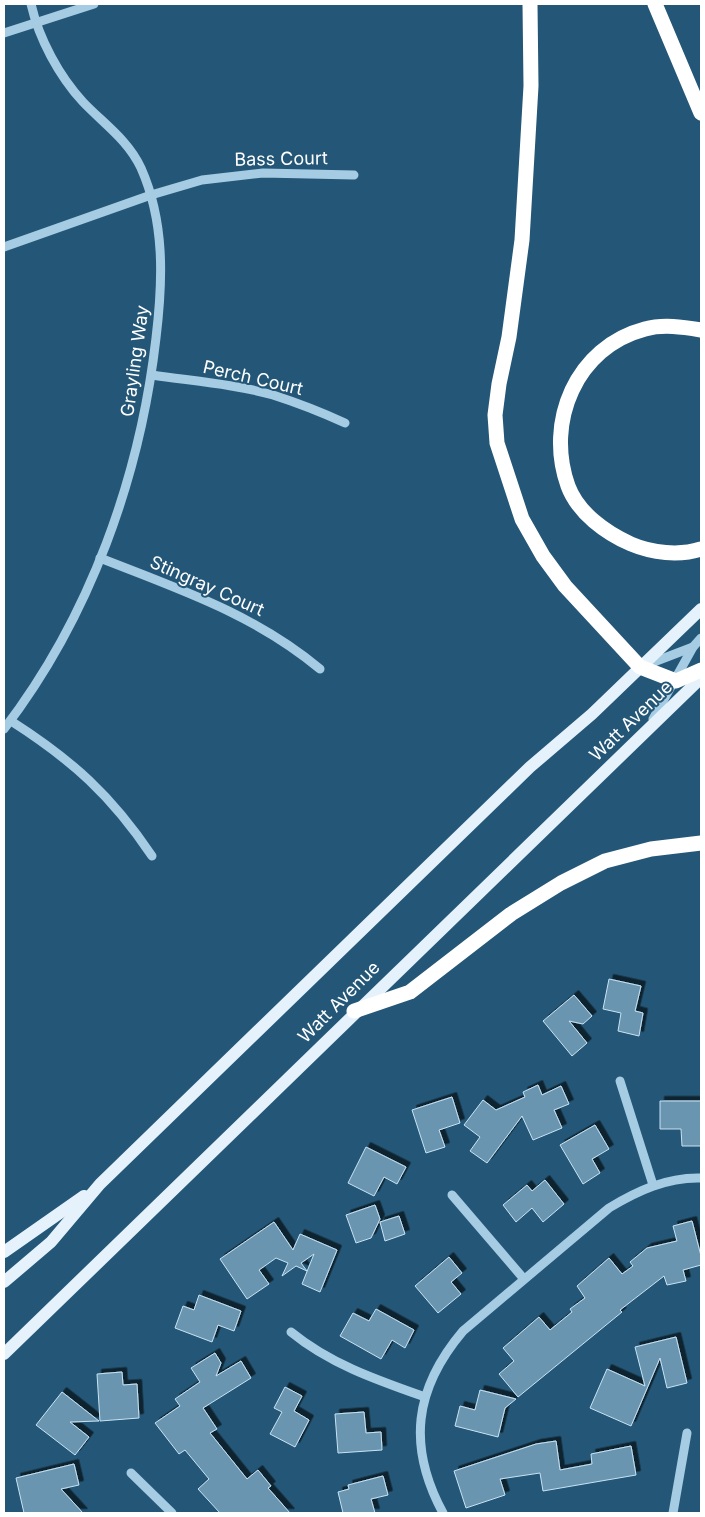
<svg xmlns="http://www.w3.org/2000/svg" width="705" height="1517" viewBox="0 0 705 1517" font-family="Inter,sans-serif">
<defs>
<filter id="shadow"><feDropShadow dx="4.5" dy="-4.5" stdDeviation="0" flood-color="#0009"/></filter>
</defs>
<rect width="100%" height="100%" fill="#245777"/>
<g fill="#6a95b0" stroke="#c8e3f3" filter="url(#shadow)">
<polygon points="609,979 641,986 635,1011 643,1013 639,1036 618,1031 621,1013 603,1009"/>
<polygon points="574,995 592,1016 583,1024 569,1021 587,1043 572,1056 543,1021"/>
<polygon points="538,1085 542,1095 561,1086 569,1104 554,1110 562,1128 533,1140 522,1116 487,1163 470,1151 480,1137 464,1125 483,1100 496,1110 525,1097 523,1092"/>
<polygon points="452,1097 460,1123 439,1130 445,1147 426,1153 412,1110"/>
<polygon points="660,1101 701,1101 701,1146 682,1146 681,1129 660,1129"/>
<polygon points="595,1125 609,1149 592,1159 600,1173 583,1184 560,1145"/>
<polygon points="366,1147 406,1167 397,1184 384,1177 374,1196 348,1183"/>
<polygon points="545,1180 564,1204 543,1222 532,1208 516,1222 503,1205 527,1185 532,1191"/>
<polygon points="375,1205 380,1219 371,1238 356,1243 346,1215"/>
<polygon points="399,1216 405,1234 385,1241 380,1222"/>
<polygon points="692,1221 701,1256 701,1265 683,1270 686,1281 667,1285 664,1276 620,1310 622,1312 518,1397 499,1374 514,1361 503,1348 539,1317 550,1330 572,1312 570,1309 585,1298 577,1286 609,1258 622,1274 633,1266 630,1262 647,1248 677,1241 673,1226"/>
<polygon points="274,1222 293,1250 300,1234 337,1250 320,1292 302,1284 314,1254 301,1263 307,1271 296,1266 282,1276 288,1263 276,1258 259,1270 269,1284 247,1299 220,1259"/>
<polygon points="449,1257 462,1273 451,1282 461,1294 438,1313 415,1286"/>
<polygon points="199,1295 241,1311 234,1331 218,1325 212,1342 175,1328 183,1306 194,1310"/>
<polygon points="376,1309 414,1330 405,1348 392,1340 381,1359 340,1336 353,1313 369,1321"/>
<polygon points="676,1337 687,1383 667,1388 660,1358 631,1426 590,1408 607,1369 645,1386 635,1347"/>
<polygon points="215,1353 221,1363 216,1376 241,1361 251,1378 203,1408 217,1429 210,1433 247,1479 258,1470 271,1486 268,1488 290,1513 220,1513 198,1489 209,1479 185,1450 179,1454 155,1423 180,1406 175,1399 200,1382 191,1368"/>
<polygon points="122,1372 123,1385 137,1384 139,1418 100,1421 97,1374"/>
<polygon points="285,1387 302,1396 294,1411 309,1420 295,1447 270,1434 282,1412 274,1408"/>
<polygon points="480,1390 516,1399 505,1408 498,1437 455,1426 460,1406 475,1410"/>
<polygon points="62,1392 99,1421 70,1422 89,1437 75,1455 36,1425"/>
<polygon points="364,1412 366,1433 381,1432 382,1450 338,1453 335,1414"/>
<polygon points="556,1441 560,1470 592,1464 591,1454 631,1446 636,1475 543,1491 540,1473 500,1479 505,1495 466,1508 454,1471 536,1444"/>
<polygon points="74,1464 79,1485 61,1489 83,1513 24,1513 16,1478"/>
<polygon points="383,1476 388,1495 371,1499 375,1513 343,1513 338,1492 349,1489 348,1485"/>
</g>
<g fill="none" stroke-linecap="round" stroke-linejoin="round">
<g stroke="#a5cce3" stroke-width="9">
<polyline points="4,33 94,4"/>
<polyline points="4,247 151,195 202,180 263,173 354,175"/>
<path d="M152,375C192,381 234,384 273,395C298,403 321,412 345,423"/>
<path d="M100,558C179,589 254,614 320,669"/>
<polyline points="646,665 693,647"/>
<polyline points="653,719 693,647 701,638"/>
<path d="M11,721C72,760 111,795 152,856"/>
<path d="M4,729C90,617 140,477 156,338C163,280 165,222 141,168C128,140 104,124 83,102C59,76 39,39 31,4"/>
<polyline points="620,1081 653,1185"/>
<polyline points="452,1195 524,1279"/>
<path d="M291,1332C330,1364 377,1380 425,1397"/>
<polyline points="131,1473 172,1513"/>
<path d="M443,1513C407,1446 414,1389 463,1331L609,1208C637,1191 667,1177 701,1178"/>
<polyline points="673,1513 687,1433"/>
</g>
<g stroke="#e5f2fc" stroke-width="12">
<polyline points="4,1252 84,1196"/>
<polyline points="4,1282 51,1242 100,1184 530,767 592,714 701,609"/>
<polyline points="4,1354 701,678"/>
</g>
<g stroke="#fff" stroke-width="15">
<polyline points="530,4 531,86 522,240 509,337 499,384 495,415 497,443 522,519 543,556 565,586 640,667 676,681 701,670"/>
<polyline points="655,4 701,113"/>
<path d="M701,330C683,327 663,324 645,329C576,347 545,422 568,486C578,513 606,533 631,544C652,553 679,556 701,549"/>
<polyline points="354,1011 410,992 511,914 561,883 605,861 651,849 701,843"/>
</g>
</g>
<g text-anchor="middle" stroke-width="4" stroke-linejoin="round" paint-order="stroke">
<g font-size="18" fill="#fff" stroke="#245777">
<text transform="translate(281 159) rotate(-1)" y="6">Bass Court</text>
<text transform="translate(135 361) rotate(-82)" y="6">Grayling Way</text>
<text transform="translate(253 378) rotate(13)" y="6">Perch Court</text>
<text transform="translate(207 586) rotate(24)" y="6">Stingray Court</text>
<text transform="translate(631 721) rotate(-44)" y="6">Watt Avenue</text>
<text transform="translate(339 1002) rotate(-45)" y="6">Watt Avenue</text>
</g>
</g>
<rect width="705" height="1517" fill="none" stroke="#ffffff" stroke-width="10"/>
</svg>
